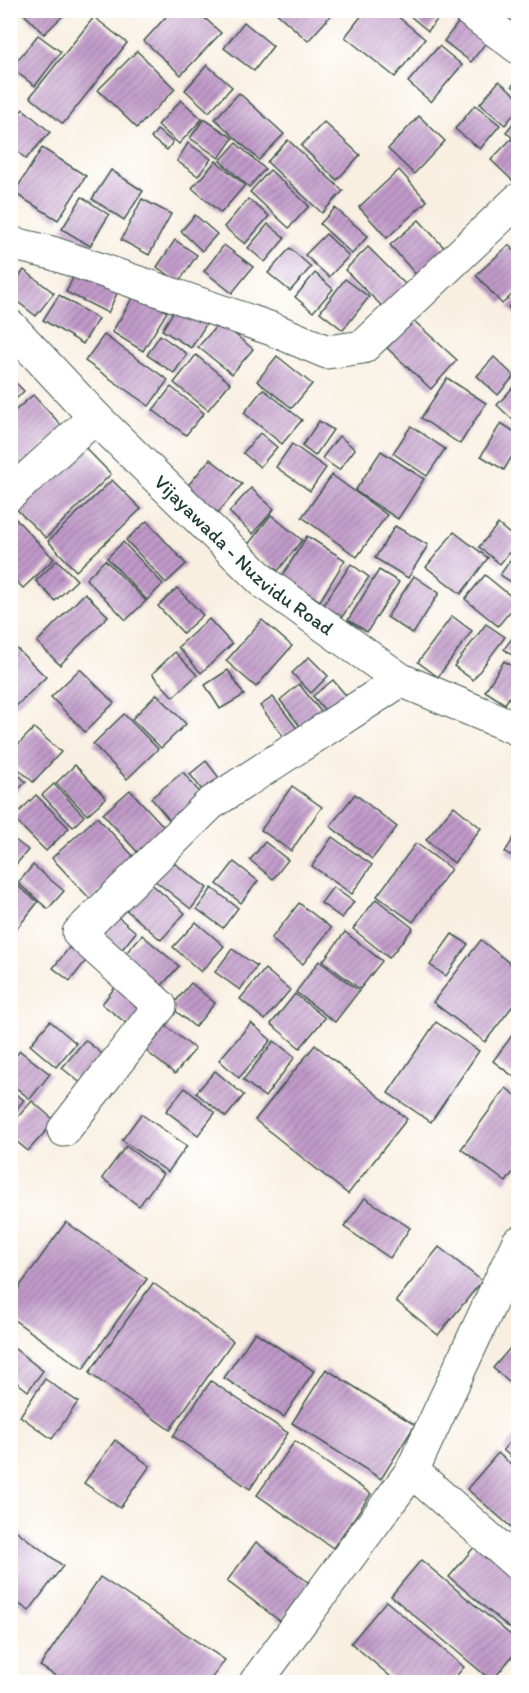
<svg xmlns="http://www.w3.org/2000/svg" width="529" height="1693" viewBox="0 0 529 1693" font-family="Itim,sans-serif">
<defs>
<pattern id="building-hatch" width="6" height="6" patternUnits="userSpaceOnUse" patternTransform="scale(1.5)"><rect width="6" height="6" fill="#c19ac9"/><path d="M-1 1l2-2M0 6l6-6M5 7l2-2" fill="none" stroke="#9c7fa4"/></pattern>
</defs>
<rect width="100%" height="100%" fill="#fff"/>
<filter id="ink" filterUnits="userSpaceOnUse"><feTurbulence type="fractalNoise" baseFrequency=".0167" numOctaves="2"/><feDisplacementMap in="SourceGraphic" scale="12" xChannelSelector="R" yChannelSelector="G"/><feConvolveMatrix kernelMatrix="1 2 1 2 8 2 1 2 1" color-interpolation-filters="sRGB"/></filter>
<filter id="wash" filterUnits="userSpaceOnUse"><feTurbulence type="fractalNoise" baseFrequency=".008" numOctaves="4" result="noise"/><feDisplacementMap in="SourceGraphic" scale="24" xChannelSelector="R" yChannelSelector="G"/><feGaussianBlur stdDeviation="1.35" result="paint"/><feColorMatrix in="noise" values="0 0 0 0 0 0 0 0 0 0 0 0 0 0 0 0 0 1.4 0 .05"/><feComposite in="paint" operator="in"/></filter>
<g filter="url(#wash)">
<rect width="100%" height="100%" fill="#f8efe1"/>
<g id="blocks">
<g fill="url(#building-hatch)">
<polygon points="20,10 69,10 44,34"/>
<polygon points="172,10 196,10 221,33 181,75 144,41"/>
<polygon points="273,10 332,10 334,12 308,41"/>
<polygon points="366,10 390,10 425,39 395,77 345,37"/>
<polygon points="403,10 445,10 428,31"/>
<polygon points="492,10 516,10 507,22"/>
<polygon points="464,15 491,36 471,62 444,41"/>
<polygon points="94,17 127,43 63,124 30,97"/>
<polygon points="244,22 273,46 254,71 224,48"/>
<polygon points="38,35 61,52 35,86 11,68"/>
<polygon points="439,46 462,65 431,102 408,82"/>
<polygon points="137,51 175,89 137,128 98,90"/>
<polygon points="207,65 232,87 209,112 185,90"/>
<polygon points="518,79 518,91 512,86"/>
<polygon points="499,81 518,97 518,109 505,125 480,104"/>
<polygon points="239,93 284,134 259,160 215,119"/>
<polygon points="181,100 202,119 179,144 158,125"/>
<polygon points="475,105 500,125 480,149 455,129"/>
<polygon points="23,109 50,132 26,159 10,145 10,124"/>
<polygon points="419,116 445,141 414,174 388,149"/>
<polygon points="518,117 518,143 506,132"/>
<polygon points="204,119 233,138 219,158 190,138"/>
<polygon points="324,122 360,155 337,180 301,146"/>
<polygon points="157,130 173,142 167,150 151,138"/>
<polygon points="511,139 518,146 518,175 513,181 491,160"/>
<polygon points="288,140 343,191 322,213 267,162"/>
<polygon points="188,143 211,159 198,176 177,161"/>
<polygon points="236,143 265,169 249,187 220,161"/>
<polygon points="42,148 86,176 58,220 14,193"/>
<polygon points="216,161 245,185 221,213 192,188"/>
<polygon points="111,170 143,191 124,220 92,199"/>
<polygon points="270,170 309,206 289,228 250,192"/>
<polygon points="399,170 427,201 387,238 359,207"/>
<polygon points="82,197 109,215 90,246 62,229"/>
<polygon points="142,199 171,214 149,255 121,240"/>
<polygon points="248,199 269,216 245,244 224,227"/>
<polygon points="335,208 368,236 352,254 320,224"/>
<polygon points="195,215 217,234 202,251 181,231"/>
<polygon points="419,220 448,252 419,278 390,245"/>
<polygon points="268,224 285,238 265,262 248,248"/>
<polygon points="326,234 349,256 329,277 305,255"/>
<polygon points="175,240 197,255 179,282 157,267"/>
<polygon points="224,245 253,267 232,293 204,271"/>
<polygon points="509,245 518,255 518,289 502,304 476,275"/>
<polygon points="368,247 407,286 384,308 345,270"/>
<polygon points="290,248 311,267 290,291 268,273"/>
<polygon points="24,270 54,293 36,316 10,296 10,288"/>
<polygon points="77,270 118,291 108,313 66,292"/>
<polygon points="315,273 333,289 313,312 295,297"/>
<polygon points="345,279 369,297 343,330 320,312"/>
<polygon points="136,292 167,312 143,351 112,332"/>
<polygon points="59,295 98,319 83,344 43,320"/>
<polygon points="518,298 518,319 508,307"/>
<polygon points="178,304 207,323 191,348 162,330"/>
<polygon points="413,320 457,360 431,389 387,348"/>
<polygon points="220,322 253,349 232,374 198,347"/>
<polygon points="104,335 168,380 149,406 85,361"/>
<polygon points="160,335 187,354 174,373 147,355"/>
<polygon points="196,355 230,383 208,410 174,383"/>
<polygon points="277,356 312,384 292,408 257,381"/>
<polygon points="494,357 514,376 498,395 477,376"/>
<polygon points="10,377 24,391 10,405"/>
<polygon points="447,378 486,403 460,444 421,418"/>
<polygon points="518,382 518,425 497,405"/>
<polygon points="171,387 204,413 186,435 153,410"/>
<polygon points="263,389 302,420 282,444 244,413"/>
<polygon points="33,395 63,427 10,477 10,415"/>
<polygon points="319,421 333,430 315,456 302,446"/>
<polygon points="501,423 518,434 518,446 504,470 481,456"/>
<polygon points="411,426 445,449 427,476 393,453"/>
<polygon points="260,433 277,447 260,467 243,453"/>
<polygon points="339,436 355,449 339,470 322,458"/>
<polygon points="76,438 111,474 46,538 10,503"/>
<polygon points="292,444 326,468 310,491 276,467"/>
<polygon points="381,451 424,479 398,519 355,491"/>
<polygon points="210,459 242,484 218,513 186,488"/>
<polygon points="332,475 387,515 357,557 302,517"/>
<polygon points="112,480 141,509 76,571 48,541"/>
<polygon points="251,488 274,509 253,534 229,512"/>
<polygon points="12,515 54,559 23,588 10,575"/>
<polygon points="271,515 302,540 278,571 247,546"/>
<polygon points="147,521 186,564 166,583 126,540"/>
<polygon points="498,524 518,541 500,564 479,547"/>
<polygon points="395,526 428,545 408,578 375,558"/>
<polygon points="454,532 488,558 461,594 426,567"/>
<polygon points="307,536 345,560 320,601 282,576"/>
<polygon points="123,542 163,584 147,600 107,558"/>
<polygon points="518,549 518,575 513,583 500,575"/>
<polygon points="57,560 77,580 55,601 36,581"/>
<polygon points="105,560 146,601 126,620 86,579"/>
<polygon points="351,564 369,577 342,617 323,605"/>
<polygon points="379,570 399,582 367,632 348,620"/>
<polygon points="485,575 518,602 498,626 465,599"/>
<polygon points="414,576 439,593 413,634 387,617"/>
<polygon points="177,588 203,615 183,633 158,606"/>
<polygon points="85,593 108,616 60,665 37,642"/>
<polygon points="452,616 472,631 438,677 418,662"/>
<polygon points="209,619 232,644 201,673 178,647"/>
<polygon points="262,620 292,646 256,687 226,661"/>
<polygon points="486,624 505,637 473,680 454,666"/>
<polygon points="518,630 518,660 504,649"/>
<polygon points="10,642 46,677 10,712"/>
<polygon points="175,652 197,675 173,697 152,674"/>
<polygon points="309,657 328,676 311,693 292,673"/>
<polygon points="504,661 518,670 518,683 505,704 485,691"/>
<polygon points="80,669 114,703 85,732 51,697"/>
<polygon points="228,670 244,695 220,709 205,685"/>
<polygon points="333,680 353,704 333,720 313,696"/>
<polygon points="299,684 325,717 305,733 280,700"/>
<polygon points="157,694 186,724 161,748 132,719"/>
<polygon points="273,697 302,735 290,745 260,706"/>
<polygon points="124,714 158,749 127,779 93,744"/>
<polygon points="34,728 61,752 33,782 10,761 10,753"/>
<polygon points="206,761 224,784 207,797 190,774"/>
<polygon points="75,765 106,798 87,815 56,783"/>
<polygon points="10,767 26,782 10,797"/>
<polygon points="183,772 204,798 172,823 151,798"/>
<polygon points="54,784 84,816 73,827 42,795"/>
<polygon points="292,786 322,807 291,851 261,830"/>
<polygon points="130,790 166,829 139,854 103,814"/>
<polygon points="355,794 397,827 372,859 330,826"/>
<polygon points="36,795 69,828 46,851 13,818"/>
<polygon points="454,806 481,828 454,863 426,840"/>
<polygon points="97,817 136,859 91,900 52,858"/>
<polygon points="518,831 518,860 505,852"/>
<polygon points="10,836 28,850 10,872"/>
<polygon points="332,837 372,865 352,894 312,866"/>
<polygon points="265,842 288,860 273,879 250,860"/>
<polygon points="416,843 451,869 413,922 377,896"/>
<polygon points="170,860 207,888 191,909 154,880"/>
<polygon points="234,862 258,881 241,903 217,884"/>
<polygon points="33,865 64,891 48,909 18,883"/>
<polygon points="10,880 38,902 15,931 10,927"/>
<polygon points="148,881 185,913 161,940 124,908"/>
<polygon points="333,887 354,902 342,918 321,903"/>
<polygon points="212,888 238,908 223,928 197,909"/>
<polygon points="376,899 413,928 389,958 353,929"/>
<polygon points="299,903 331,928 303,964 271,939"/>
<polygon points="113,913 136,932 116,957 93,938"/>
<polygon points="196,922 224,946 201,972 173,947"/>
<polygon points="345,932 382,961 360,989 323,961"/>
<polygon points="452,934 468,944 446,976 430,965"/>
<polygon points="142,935 179,966 156,992 119,961"/>
<polygon points="481,940 518,970 518,999 485,1042 433,1002"/>
<polygon points="72,944 89,957 70,981 53,968"/>
<polygon points="232,949 257,966 240,990 215,972"/>
<polygon points="319,961 359,991 335,1022 296,992"/>
<polygon points="265,969 290,990 265,1020 240,999"/>
<polygon points="120,981 149,1005 131,1027 102,1004"/>
<polygon points="191,983 215,1003 195,1027 171,1007"/>
<polygon points="295,994 325,1018 300,1048 271,1024"/>
<polygon points="50,1021 76,1043 56,1067 30,1045"/>
<polygon points="436,1022 479,1051 431,1122 388,1093"/>
<polygon points="251,1023 271,1040 239,1078 219,1060"/>
<polygon points="166,1026 195,1049 175,1074 146,1051"/>
<polygon points="517,1029 518,1030 518,1080 493,1061"/>
<polygon points="85,1040 111,1061 88,1089 62,1068"/>
<polygon points="274,1041 295,1057 265,1097 243,1080"/>
<polygon points="315,1045 407,1119 348,1194 255,1120"/>
<polygon points="20,1051 50,1074 30,1099 10,1083 10,1062"/>
<polygon points="215,1071 244,1095 226,1117 196,1093"/>
<polygon points="185,1088 215,1113 198,1135 166,1111"/>
<polygon points="506,1088 518,1097 518,1165 506,1182 461,1149"/>
<polygon points="10,1090 24,1100 10,1117"/>
<polygon points="32,1101 55,1121 28,1151 10,1136 10,1126"/>
<polygon points="141,1114 187,1146 168,1172 122,1140"/>
<polygon points="126,1146 163,1174 139,1206 102,1178"/>
<polygon points="365,1198 410,1228 390,1258 344,1227"/>
<polygon points="66,1222 147,1279 83,1369 10,1317 10,1300"/>
<polygon points="439,1247 482,1281 438,1335 396,1301"/>
<polygon points="153,1283 233,1341 170,1430 89,1373"/>
<polygon points="255,1332 314,1371 284,1417 224,1378"/>
<polygon points="518,1339 518,1390 493,1368"/>
<polygon points="15,1349 43,1371 28,1391 10,1377 10,1355"/>
<polygon points="326,1369 415,1425 381,1479 292,1423"/>
<polygon points="45,1379 78,1402 52,1439 20,1416"/>
<polygon points="211,1381 288,1433 250,1489 173,1436"/>
<polygon points="518,1432 518,1463 503,1450"/>
<polygon points="115,1440 150,1466 120,1508 84,1483"/>
<polygon points="295,1441 371,1494 333,1548 257,1495"/>
<polygon points="498,1453 518,1470 518,1533 467,1489"/>
<polygon points="10,1526 63,1566 29,1611 10,1597"/>
<polygon points="481,1539 518,1570 518,1635 449,1577"/>
<polygon points="256,1542 309,1583 280,1621 227,1581"/>
<polygon points="421,1560 518,1641 518,1649 492,1681 391,1596"/>
<polygon points="100,1577 225,1660 209,1682 65,1682 40,1666"/>
<polygon points="386,1601 464,1667 451,1682 397,1682 351,1643"/>
<polygon points="483,1676 489,1682 477,1682"/>
</g>
</g>
</g>
<g filter="url(#ink)">
<use href="#blocks" fill-opacity="0" stroke="#40584e" stroke-width="1.5"/>
<g fill="none" stroke-linecap="round" stroke-linejoin="round">
<g stroke="#40584e" stroke-width="35">
<g id="minor">
<polyline points="469,10 518,47"/>
<polyline points="10,243 52,253 272,329 327,352 363,347 518,200"/>
<path id="s1" d="M10,326L95,417L266,584L401,680L518,729"/>
<polyline points="10,494 95,417"/>
<polyline points="64,1130 160,1006 79,933 210,804 401,680"/>
<polyline points="412,1471 518,1564"/>
<polyline points="256,1682 412,1471 518,1243"/>
</g>
</g>
<use href="#minor" stroke="#fff" stroke-width="33"/>
</g>
</g>
<g text-anchor="middle" stroke-width="6" stroke-linejoin="round" paint-order="stroke">
<g font-size="20" fill="#1f3d34" stroke="#fff">
<text dy="7" stroke="none"><textPath href="#s1" startOffset="328">Vijayawada - Nuzvidu Road</textPath></text>
</g>
</g>
<rect width="529" height="1693" fill="none" stroke="#fff" stroke-width="36"/>
</svg>
